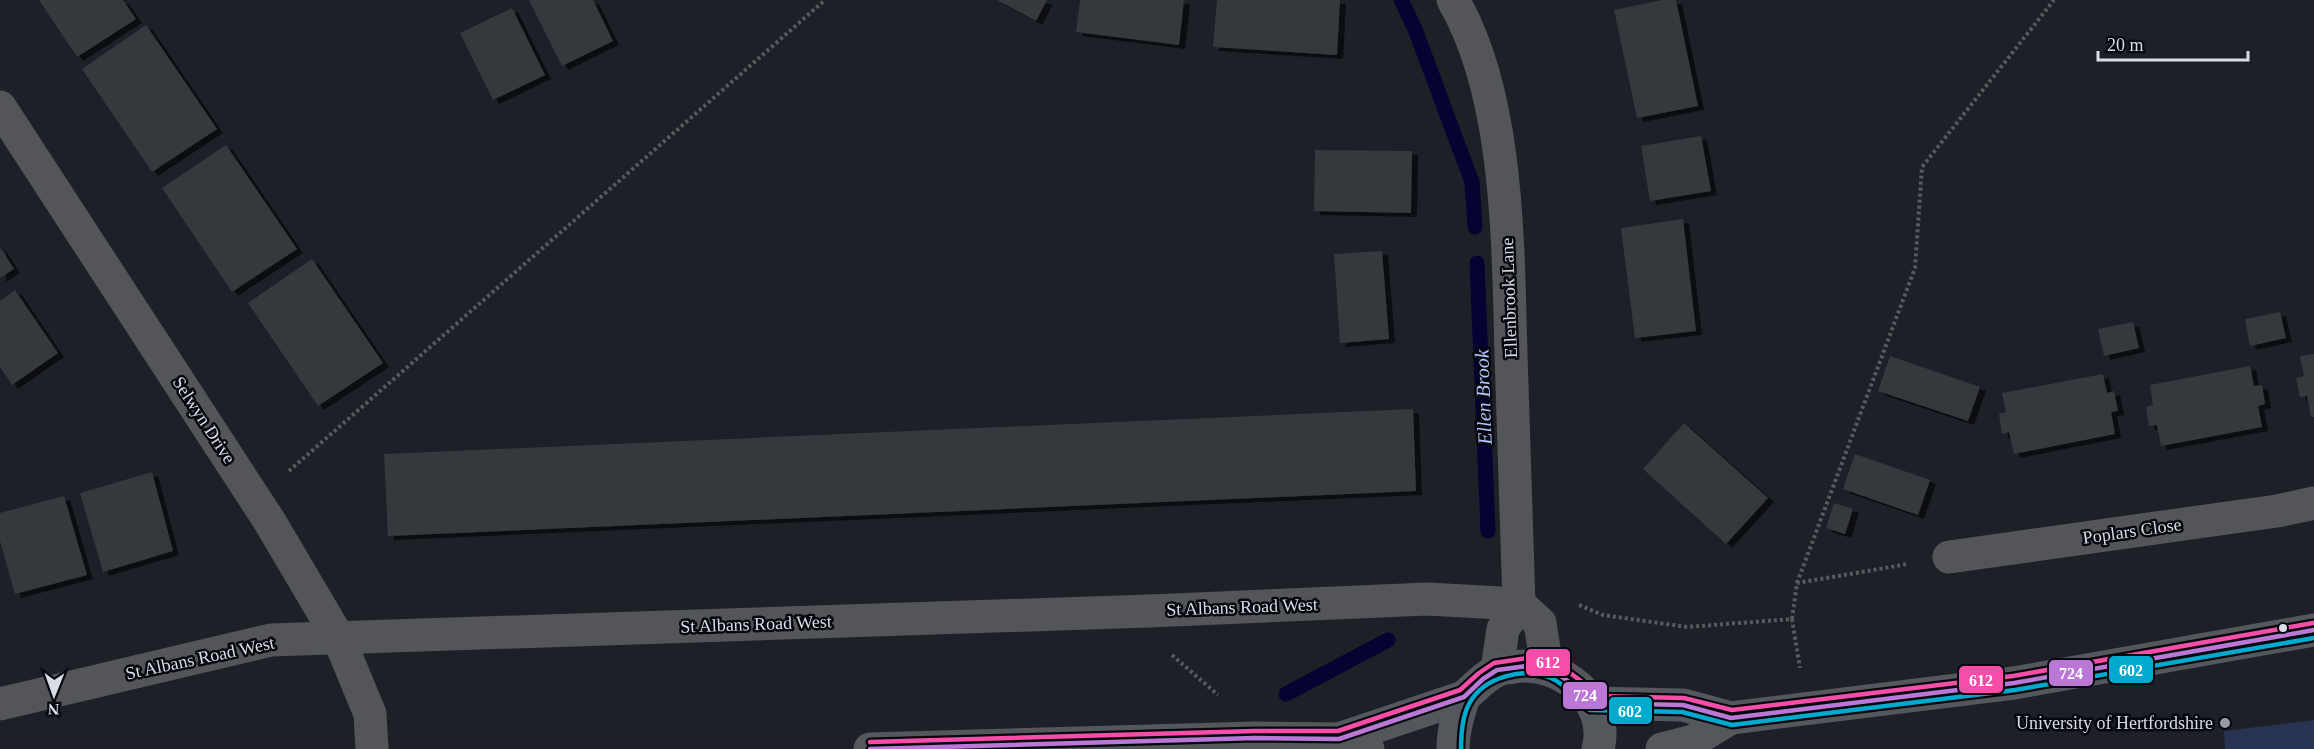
<svg xmlns="http://www.w3.org/2000/svg" width="2314" height="749" viewBox="0 0 2314 749" font-family="'Times New Roman',serif">
<defs>
<filter id="shadow"><feDropShadow dx="6" dy="4" stdDeviation="0" flood-color="#0009"/></filter>
</defs>
<rect width="100%" height="100%" fill="#1d2027"/>
<polygon fill="#273351" points="2314,720 2314,749 2225,749 2224,731"/>
<g fill="none" stroke-linecap="round" stroke-linejoin="round">
<g stroke="#040331" stroke-width="15">
<polyline points="1401,0 1415,29 1472,182 1475,227"/>
<polyline points="1477,263 1488,531"/>
<polyline points="1286,694 1388,640"/>
</g>
</g>
<g fill="#36383e" filter="url(#shadow)">
<polygon points="39,0 123,0 136,19 77,57"/>
<polygon points="529,0 593,0 613,41 562,66"/>
<polygon points="997,0 1047,0 1036,21"/>
<polygon points="1080,0 1184,0 1179,45 1076,32"/>
<polygon points="1217,0 1340,0 1337,55 1213,47"/>
<polygon points="1662,0 1676,0 1698,106 1637,118 1614,10"/>
<polygon points="512,8 545,75 493,100 460,33"/>
<polygon points="146,25 217,129 152,172 82,69"/>
<polygon points="1701,136 1711,191 1650,201 1641,146"/>
<polygon points="226,145 297,249 232,292 162,188"/>
<polygon points="1315,150 1412,151 1411,213 1314,211"/>
<polygon points="1683,219 1696,331 1635,338 1621,228"/>
<polygon points="0,247 14,269 0,278"/>
<polygon points="1382,251 1389,339 1340,343 1334,254"/>
<polygon points="312,259 383,363 318,406 248,303"/>
<polygon points="15,290 58,353 12,385 0,367 0,301"/>
<polygon points="2280,312 2286,338 2250,346 2245,319"/>
<polygon points="2133,322 2139,348 2104,356 2098,329"/>
<polygon points="2314,354 2314,417 2311,417 2307,396 2300,397 2296,378 2304,376 2300,356"/>
<polygon points="1890,356 1980,387 1968,421 1878,391"/>
<polygon points="2250,366 2254,386 2262,385 2265,404 2258,406 2262,427 2161,446 2157,425 2149,426 2146,407 2153,405 2150,385"/>
<polygon points="2103,374 2107,393 2114,391 2118,411 2111,412 2115,434 2014,454 2009,432 2002,434 1999,414 2006,412 2002,393"/>
<polygon points="1413,409 1416,491 388,536 384,454"/>
<polygon points="1684,423 1768,498 1726,544 1643,469"/>
<polygon points="1855,454 1930,480 1918,515 1843,489"/>
<polygon points="152,472 173,551 103,572 80,493"/>
<polygon points="64,496 87,575 15,594 0,541 0,513"/>
<polygon points="1834,503 1853,509 1845,534 1826,528"/>
</g>
<g fill="none" stroke-linecap="round" stroke-linejoin="round">
<g stroke="#585a5d" stroke-width="4" stroke-dasharray="3 3" stroke-linecap="butt">
<polyline points="289,471 825,0"/>
<polyline points="1797,583 1915,268 1922,167 2054,0"/>
<polyline points="1579,605 1603,615 1687,627 1792,619 1800,668"/>
<polyline points="1792,619 1797,583 1908,564"/>
<polyline points="1172,655 1218,695"/>
</g>
<g stroke="#535558" stroke-width="33">
<path d="M1453,0C1509,95 1508,246 1511,354C1514,438 1517,521 1519,604L1503,629L1497,670"/>
<polyline points="0,107 270,522 339,639 370,714 372,749"/>
<polyline points="1949,557 2277,511 2314,503"/>
<polyline points="1519,604 1540,623 1547,668"/>
<polyline points="0,704 271,640 1149,611 1427,599 1519,604"/>
</g>
<g stroke="#54575b" stroke-width="33">
<polyline points="1592,703 1683,705 1731,718 2014,683 2314,630"/>
<path d="M1339,739L1464,697C1474,688 1484,677 1496,671C1501,668 1509,668 1514,667C1560,659 1611,701 1598,749"/>
<polyline points="870,749 1255,738 1339,739 1368,749"/>
<path d="M1453,749C1453,730 1458,714 1464,697"/>
<polyline points="1662,749 1693,741 1731,718"/>
</g>
<g stroke="#06080e" stroke-width="9">
<polyline id="bus-1" points="870,749 1255,738 1339,739 1464,697 1483,679 1497,670 1527,666 1538,667 1558,674 1576,687 1592,703 1683,705 1731,718 2014,683 2314,630"/>
</g>
<g stroke="#06080e" stroke-width="9">
<path id="bus-2" d="M1461,749C1461,734 1462,717 1469,704C1483,677 1525,666 1551,678C1568,685 1576,702 1590,710L1682,712L1732,725L2015,690L2314,638"/>
</g>
<g stroke="#06080e" stroke-width="9">
<polyline id="bus-3" points="870,742 1255,731 1338,731 1460,690 1479,673 1494,663 1527,658 1540,660 1562,667 1581,681 1595,696 1684,698 1732,710 2013,676 2313,623"/>
</g>
<use href="#bus-1" stroke="#ba77d6" stroke-width="4.5"/>
<use href="#bus-2" stroke="#00a9ce" stroke-width="4.5"/>
<use href="#bus-3" stroke="#f54da8" stroke-width="4.5"/>
</g>
<circle fill="#d9dde6" stroke="#06080e" stroke-width="2" cx="2283" cy="628" r="5"/>
<circle fill="#979ba3" stroke="#06080e" stroke-width="2" cx="2225" cy="723" r="6"/>
<g text-anchor="middle" stroke-width="5" stroke-linejoin="round" paint-order="stroke">
<g font-size="18" fill="#d9dde6" stroke="#06080e">
<text transform="translate(1509 298) rotate(-92)" y="6">Ellenbrook Lane</text>
<text transform="translate(204 420) rotate(57)" y="6">Selwyn Drive</text>
<text transform="translate(2132 531) rotate(-8)" y="6">Poplars Close</text>
<text transform="translate(1242 607) rotate(-2)" y="6">St Albans Road West</text>
<text transform="translate(756 624) rotate(-2)" y="6">St Albans Road West</text>
<text transform="translate(200 658) rotate(-12)" y="6">St Albans Road West</text>
</g>
<g font-size="18" fill="#d9dde6" stroke="#06080e" text-anchor="end">
<text x="2213" y="729">University of Hertfordshire</text>
</g>
<g font-size="20" font-style="italic" fill="#b2c7fc" stroke="#06080e">
<text transform="translate(1483 397) rotate(-92)" y="7">Ellen Brook</text>
</g>
</g>
<g stroke="#06080e" stroke-width="2">
<rect x="1525" y="648" width="46" height="29" rx="6" fill="#f54da8"/>
<rect x="2108" y="655" width="46" height="29" rx="6" fill="#00a9ce"/>
<rect x="2048" y="659" width="46" height="28" rx="6" fill="#ba77d6"/>
<rect x="1958" y="665" width="46" height="29" rx="6" fill="#f54da8"/>
<rect x="1562" y="681" width="46" height="29" rx="6" fill="#ba77d6"/>
<rect x="1608" y="696" width="45" height="29" rx="6" fill="#00a9ce"/>
</g>
<g font-size="16" text-anchor="middle" font-weight="bold" fill="#fff">
<text x="1548" y="668">612</text>
<text x="2131" y="676">602</text>
<text x="2071" y="679">724</text>
<text x="1981" y="686">612</text>
<text x="1585" y="701">724</text>
<text x="1630" y="717">602</text>
</g>
<g transform="translate(54 695) rotate(181)" stroke="#06080e" stroke-width="4.5" paint-order="stroke">
<path d="M0-4.5L10 22L0 15L-10 22Z" fill="#d9dde6"/>
<text y="-9" font-size="16" font-weight="bold" text-anchor="middle" fill="#d9dde6">N</text>
</g>
<path d="M2098 51v9h150v-9" fill="none" stroke="#d9dde6" stroke-width="3"/>
<text x="2107" y="51" font-size="18" fill="#d9dde6" stroke="#06080e" stroke-width="4.5" paint-order="stroke">20 m</text>
</svg>
